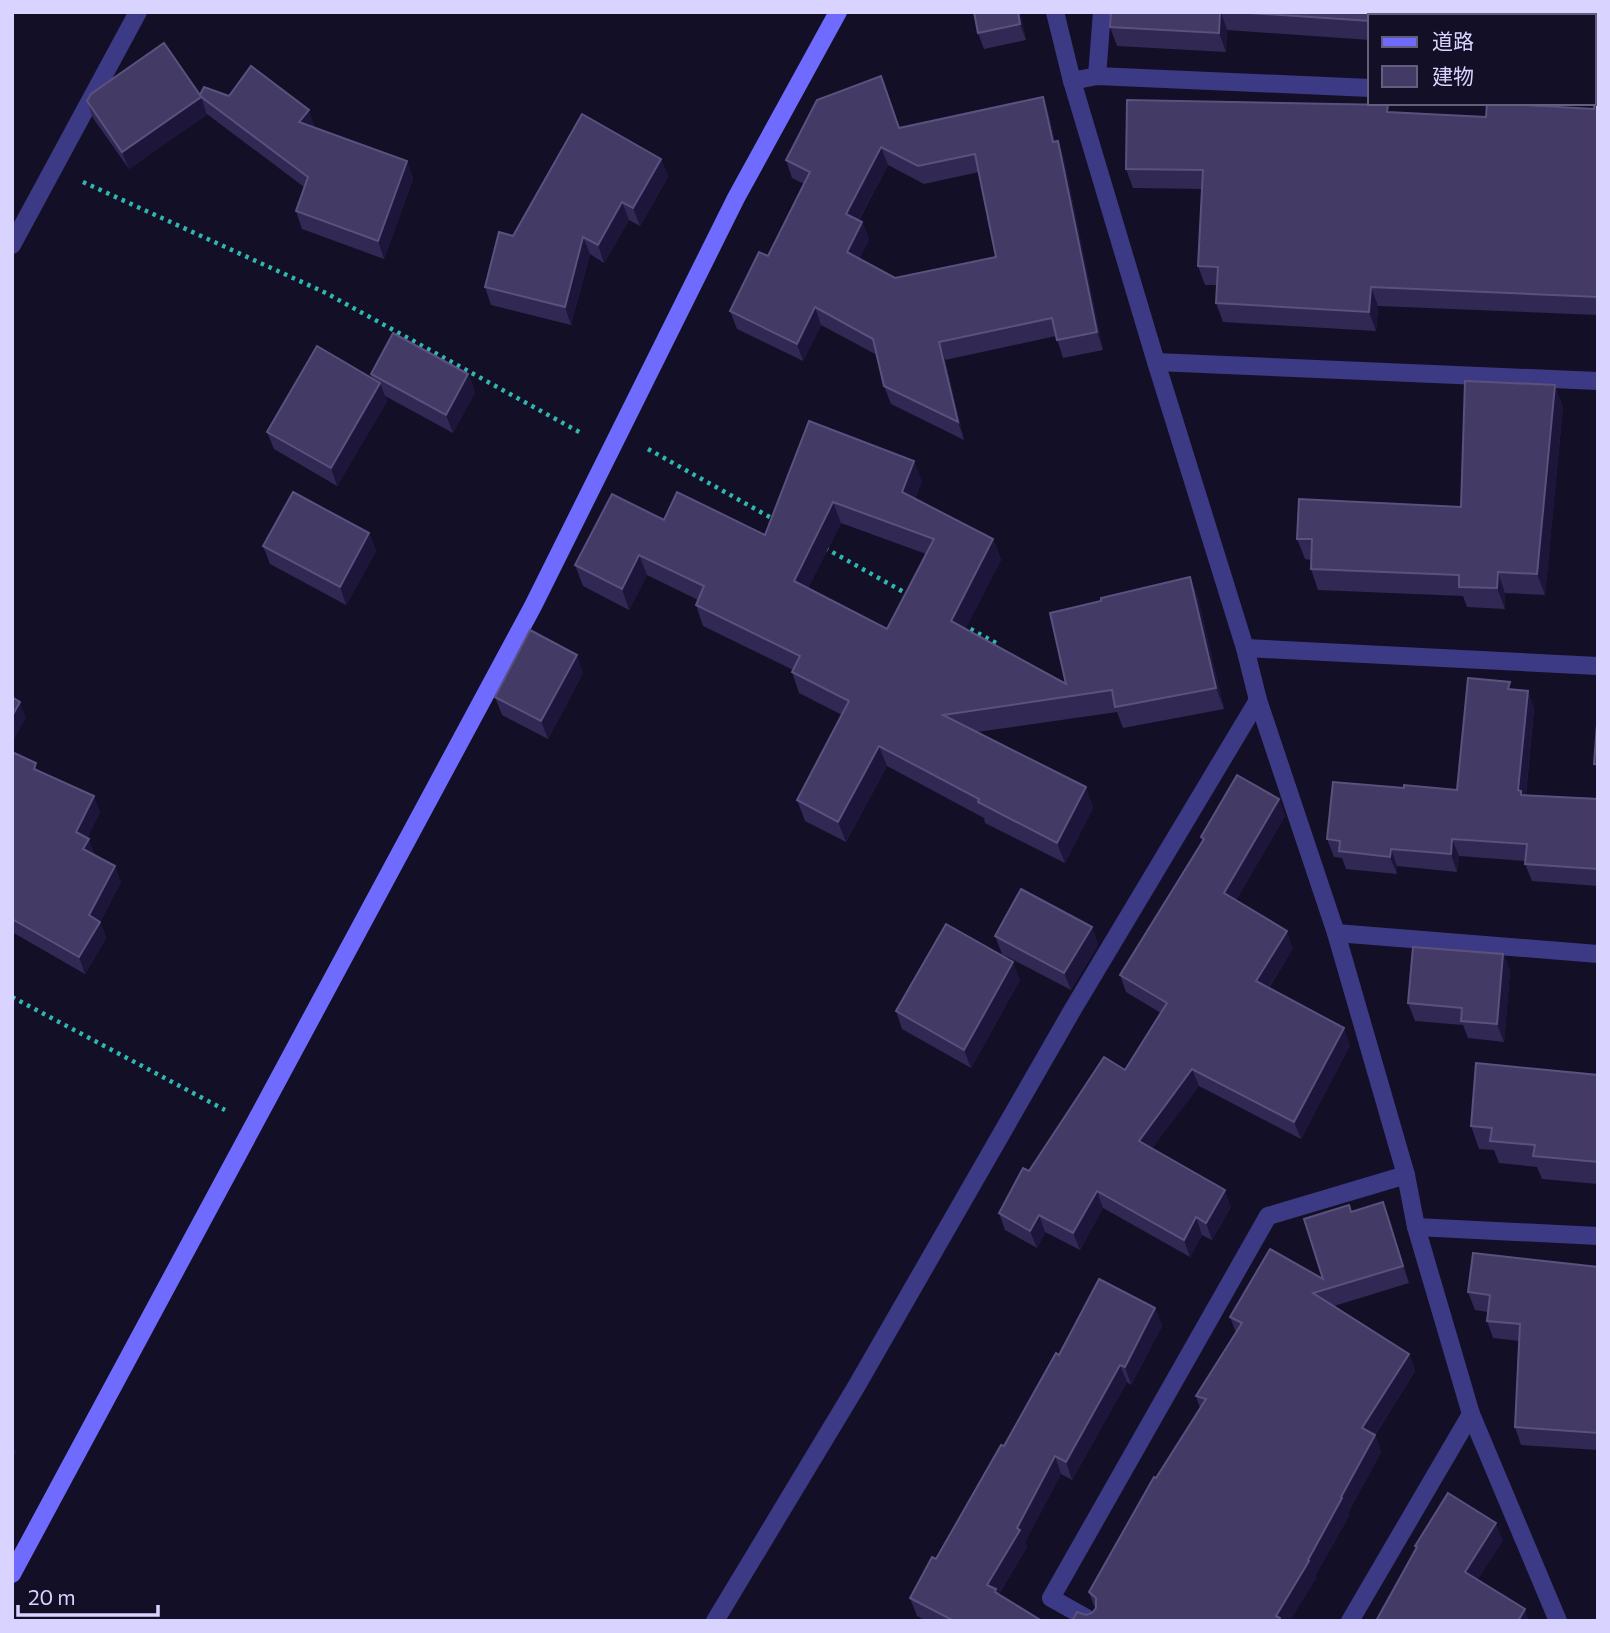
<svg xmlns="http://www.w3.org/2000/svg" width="1610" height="1633" viewBox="0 0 1610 1633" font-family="Commissioner,'Noto Sans JP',sans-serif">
<rect width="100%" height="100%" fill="#130f26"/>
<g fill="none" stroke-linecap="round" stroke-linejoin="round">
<g stroke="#2fb8b0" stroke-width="4.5" stroke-dasharray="3.5 5" stroke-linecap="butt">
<polyline points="83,182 326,293 581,433"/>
<polyline points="648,449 775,520"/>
<polyline points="825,548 909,595"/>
<polyline points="963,625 996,643"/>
<polyline points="12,997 225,1110"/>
</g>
<g stroke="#3d3a85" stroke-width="18">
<polyline points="1055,12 1072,81 1156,362 1245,648 1258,700 1336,933 1406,1175 1416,1227 1471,1414 1558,1621"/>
<polyline points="1097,76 1102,12"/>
<polyline points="1072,81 1097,76 1370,88"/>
<polyline points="1594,97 1598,97"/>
<polyline points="12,245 138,12"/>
<polyline points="1156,362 1598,381"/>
<polyline points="1245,648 1598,666"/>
<polyline points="1336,933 1598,954"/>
<polyline points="1416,1227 1598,1236"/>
<polyline points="715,1621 856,1387 1073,1009 1258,700"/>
<polyline points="1092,1621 1051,1598 1268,1216 1406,1175"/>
<polyline points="1350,1621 1471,1414"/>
</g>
<polyline stroke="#6f6bff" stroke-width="18" points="12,1574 533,606 736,198 838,12"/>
</g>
<g fill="#312854" fill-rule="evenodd">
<polygon points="1020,12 1026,40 984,49 978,33"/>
<polygon points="1111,12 1598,12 1598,71 1597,68 1598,54 1594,53 1594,16 1370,16 1370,40 1227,30 1226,52 1117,46 1110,27"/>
<polygon points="1598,86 1598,315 1378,306 1376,331 1223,322 1216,303 1217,285 1205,285 1198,266 1202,189 1133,188 1126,169 1390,112 1486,117 1594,109"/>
<polygon points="200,95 315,128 407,161 413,179 384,259 302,229 296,211 304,187 207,114 129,169 93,118 87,101"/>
<path d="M1043,97L1049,115L1055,142L1064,159L1103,350L1063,358L1056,336L945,360L964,440L891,404L884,386L877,355L821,325L803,361L737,329L730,311L768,256L804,184L792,178L786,160L899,128ZM888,165L924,184L979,172L996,257L895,278L859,259L869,240L862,222L859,220Z"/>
<polygon points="661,159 668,177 640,226 629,220 604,263 590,254 571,325 491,305 485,287 513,236"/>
<polygon points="371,374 468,374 475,392 453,433 385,396 387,401 337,486 274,449 267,432 372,379"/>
<polygon points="1563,406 1545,595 1505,593 1505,609 1467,607 1463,596 1318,590 1311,569 1311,560 1305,559 1297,539 1461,507"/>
<path d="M809,421L922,481L915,499L993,539L1001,560L965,629L1066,684L1101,601L1190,577L1198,598L1224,709L1123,728L1117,712L977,732L1086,787L1093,808L1065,863L985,823L984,818L887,766L846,842L805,821L797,800L842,715L799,693L792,672L793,670L703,626L696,605L698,600L647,575L629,610L583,586L575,565L765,535ZM841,523L926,554L887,629L808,588Z"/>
<polygon points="369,533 376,551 346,605 270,564 263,546"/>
<polygon points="583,673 548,739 502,715 495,697"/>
<polygon points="1512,689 1528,691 1534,709 1526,795 1598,799 1598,886 1532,881 1525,864 1525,861 1459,856 1457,872 1397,866 1397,874 1346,869 1342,858 1334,857 1327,839 1404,788 1457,790"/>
<polygon points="12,752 100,812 87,838 95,855 121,882 100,922 106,938 85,974 12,932"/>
<polygon points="1279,799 1285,816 1236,900 1293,948 1269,988 1350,1045 1301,1139 1199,1086 1152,1148 1231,1207 1212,1240 1202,1235 1190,1257 1103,1208 1080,1250 1045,1232 1037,1248 1005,1230 999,1213 1029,1171 1125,1070 1161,1013 1126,992 1120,975 1202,841 1201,837"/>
<polygon points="1092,927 1098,945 1071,990 1002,954 995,936"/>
<polygon points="1503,954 1510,971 1504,1042 1468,1038 1463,1025 1415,1021 1408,1003"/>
<polygon points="1020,980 971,1068 902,1029 896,1011"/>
<polygon points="1598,1075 1598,1184 1542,1179 1537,1167 1499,1163 1494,1150 1479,1149 1471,1126"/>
<polygon points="1352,1212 1390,1220 1409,1283 1334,1306 1409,1354 1415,1371 1375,1435 1381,1452 1348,1513 1349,1516 1315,1576 1316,1579 1086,1615 1092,1613 1095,1609 1089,1592 1156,1478 1200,1408 1196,1396 1236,1333 1230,1317 1323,1279"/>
<polygon points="1598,1267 1598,1450 1521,1445 1515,1427 1519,1341 1493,1338 1487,1321 1488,1312 1475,1310 1468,1292"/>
<polygon points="1155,1308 1162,1326 1131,1385 1127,1382 1072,1480 1061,1474 1025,1542 1027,1547 999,1594 1042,1621 926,1621 917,1616 910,1598 936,1559 1059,1355"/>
</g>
<g fill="#1d163a">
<polygon points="1018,12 1020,12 1026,40 1020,24"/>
<polygon points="1221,12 1227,30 1226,52 1219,33"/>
<polygon points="201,97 207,115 129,169 122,152"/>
<polygon points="1043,97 1049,115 1059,160 1053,142"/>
<polygon points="309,110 315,127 299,122"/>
<polygon points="1058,141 1064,159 1103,350 1097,332"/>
<polygon points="881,147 888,165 852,232 846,214"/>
<polygon points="661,159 668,177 640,226 633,208"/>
<polygon points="407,161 413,179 384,259 378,241"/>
<polygon points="622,202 629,220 604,263 598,245"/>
<polygon points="862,222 869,240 854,270 847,252"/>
<polygon points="583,237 590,254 571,325 565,307"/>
<polygon points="1371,287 1378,306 1376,331 1369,312"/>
<polygon points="815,307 821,325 803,361 797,344"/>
<polygon points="939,342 945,360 964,440 958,422"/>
<polygon points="468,374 475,392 453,433 446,415"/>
<polygon points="380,383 387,401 337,486 331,468"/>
<polygon points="1555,385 1563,406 1545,595 1537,574"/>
<polygon points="914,461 922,481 910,513 902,492"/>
<polygon points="833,502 841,523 801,602 794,581"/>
<polygon points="369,533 376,551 346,605 340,587"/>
<polygon points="993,539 1001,560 959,642 951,621"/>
<polygon points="639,555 647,575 629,610 622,589"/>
<polygon points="1498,572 1505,593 1505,609 1497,588"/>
<polygon points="1190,577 1198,598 1224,709 1216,688"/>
<polygon points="577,655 583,673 548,739 541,721"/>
<polygon points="1528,691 1534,709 1525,803 1518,790"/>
<polygon points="20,702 26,718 12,743 12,716"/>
<polygon points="879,746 887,766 846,842 838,822"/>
<polygon points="1086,787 1093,808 1065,863 1057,843"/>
<polygon points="94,796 100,812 82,848 76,832"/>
<polygon points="1279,799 1285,816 1230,910 1224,893"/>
<polygon points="89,839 95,855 83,849"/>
<polygon points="1452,839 1459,856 1457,872 1451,854"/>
<polygon points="1391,849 1397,866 1397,874 1390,857"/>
<polygon points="115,866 121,882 100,922 106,938 85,974 79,957 89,915"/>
<polygon points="1092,927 1098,945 1071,990 1064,973"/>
<polygon points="1287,931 1293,948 1262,998 1256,981"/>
<polygon points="1503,954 1510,971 1504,1042 1497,1024"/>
<polygon points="1013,962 1020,980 971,1068 964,1050"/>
<polygon points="1344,1028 1350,1045 1301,1139 1294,1122"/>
<polygon points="1192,1069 1199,1086 1145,1158 1139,1141"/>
<polygon points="1225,1190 1231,1207 1212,1240 1206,1223"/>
<polygon points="1097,1191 1103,1208 1080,1250 1073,1233"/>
<polygon points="1383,1202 1390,1220 1409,1283 1403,1266"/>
<polygon points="1039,1215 1045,1232 1037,1248 1030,1231"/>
<polygon points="1196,1217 1202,1235 1190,1257 1184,1240"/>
<polygon points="1155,1308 1162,1326 1131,1385 1125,1367"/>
<polygon points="1409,1354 1415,1371 1368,1445 1362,1428"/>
<polygon points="1120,1365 1127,1382 1072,1480 1066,1462"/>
<polygon points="1375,1435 1381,1452 1348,1513 1349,1516 1315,1576 1316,1579 1290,1621 1278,1621 1276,1616"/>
<polygon points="12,1441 16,1452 12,1459"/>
<polygon points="1055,1456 1061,1474 1025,1542 1027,1547 998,1595 987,1585"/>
<polygon points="1496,1523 1503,1541 1471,1590 1465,1572"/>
<polygon points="1525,1609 1529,1621 1518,1621"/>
</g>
<g fill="#433a66" stroke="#5a527e" stroke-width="2" fill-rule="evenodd">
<polygon points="974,12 1018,12 1020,24 978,33"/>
<polygon points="1111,12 1220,12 1219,33 1110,27"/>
<polygon points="1235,12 1598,12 1598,35 1594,35 1594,16 1370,16 1370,21"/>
<polygon points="164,43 200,95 204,87 229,96 251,66 309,110 299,122 407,161 378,241 296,211 308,177 200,96 201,97 122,152 87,101 91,94"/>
<path d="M881,76L899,128L1043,97L1053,142L1058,141L1097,332L1057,340L1052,318L939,342L958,422L884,386L873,339L815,307L797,344L730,311L759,252L768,256L810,172L786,160L817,100ZM881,147L918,166L975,154L996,257L895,278L847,252L862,222L846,214Z"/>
<polygon points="1598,86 1598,297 1371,287 1369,312 1216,303 1218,267 1198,266 1203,170 1126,169 1127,100 1388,105 1387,112 1486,117 1487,103 1594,109 1595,88"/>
<polygon points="582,114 661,159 633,208 622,202 598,245 583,237 565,307 485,287 499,232 513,236"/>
<polygon points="393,333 468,374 446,415 371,374"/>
<polygon points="317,346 380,383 331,468 267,432"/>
<polygon points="1465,381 1555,385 1537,574 1498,572 1497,588 1459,587 1459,575 1311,569 1312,539 1297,539 1299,499 1461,507"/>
<path d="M809,421L914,461L902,492L993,539L951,621L1066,684L1050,613L1101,601V598L1190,577L1216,688L1115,707L1112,690L943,715L1086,787L1057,843L978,802L979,799L879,746L838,822L797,800L849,701L792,672L800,656L696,605L704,586L639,555L622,589L575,565L612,494L664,520L677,492L765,535ZM833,502L934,539L887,629L794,581Z"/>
<polygon points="293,492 369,533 340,587 263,546"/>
<polygon points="530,630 577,655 541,721 495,697"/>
<polygon points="1468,678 1510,682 1508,689 1528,691 1518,790 1521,791 1521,795 1598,799 1598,869 1525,864 1527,844 1452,839 1451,854 1391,849 1390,857 1339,851 1340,841 1327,839 1333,782 1404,788 1404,785 1457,790"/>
<polygon points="12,697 20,702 12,716"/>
<polygon points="1598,711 1598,765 1594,764"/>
<polygon points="12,752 36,763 34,769 94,796 76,832 89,839 83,849 115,866 89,915 100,922 79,957 12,919"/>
<polygon points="1237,775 1279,799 1224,893 1287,931 1256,981 1344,1028 1294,1122 1192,1069 1139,1141 1225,1190 1206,1223 1196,1217 1184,1240 1097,1191 1073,1233 1039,1215 1030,1231 999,1213 1023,1168 1029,1171 1104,1057 1125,1070 1167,1003 1120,975 1204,839 1201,837"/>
<polygon points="1021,889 1092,927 1064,973 995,936"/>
<polygon points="946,924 1013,962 964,1050 896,1011"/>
<polygon points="1413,947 1503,954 1497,1024 1461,1021 1462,1008 1408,1003"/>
<polygon points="1476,1063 1598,1075 1598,1162 1533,1156 1535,1145 1490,1141 1492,1128 1471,1126"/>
<polygon points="1383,1202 1403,1266 1313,1293 1409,1354 1362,1428 1375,1435 1341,1497 1342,1498 1308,1560 1309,1561 1276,1616 1280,1618 1279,1621 1072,1621 1077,1612 1086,1615 1092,1613 1096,1608 1096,1598 1089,1592 1154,1477 1156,1478 1206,1399 1196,1396 1242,1323 1230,1317 1270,1249 1323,1279 1304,1219 1349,1205 1351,1212"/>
<polygon points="1473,1253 1598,1267 1598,1433 1515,1427 1520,1324 1487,1321 1490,1295 1468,1292"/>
<polygon points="1099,1279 1155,1308 1125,1367 1120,1365 1066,1462 1055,1456 1017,1528 1020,1530 987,1585 996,1589 995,1592 1042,1621 954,1621 910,1598 932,1557 936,1559 1001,1445 1004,1446 1056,1353 1059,1355"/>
<polygon points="1448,1493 1496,1523 1465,1572 1525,1609 1518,1621 1376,1621 1417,1547 1415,1546"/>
</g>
<rect width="1610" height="1633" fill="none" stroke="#d9d4ff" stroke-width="28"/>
<rect x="1368" y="14" width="228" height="91" fill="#130f26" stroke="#625e7d" stroke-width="2"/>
<rect x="1382" y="37" width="35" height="10" fill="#6f6bff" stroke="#625e7d" stroke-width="2"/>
<text x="1432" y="49" font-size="21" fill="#d9d4ff">道路</text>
<rect x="1382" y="66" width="35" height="21" fill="#433a66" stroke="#625e7d" stroke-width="2"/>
<text x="1432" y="84" font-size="21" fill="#d9d4ff">建物</text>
<path d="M18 1605v10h140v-10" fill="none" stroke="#d9d4ff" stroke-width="3.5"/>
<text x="28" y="1605" font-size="21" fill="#d9d4ff" stroke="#130f26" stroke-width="5" paint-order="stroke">20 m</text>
</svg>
